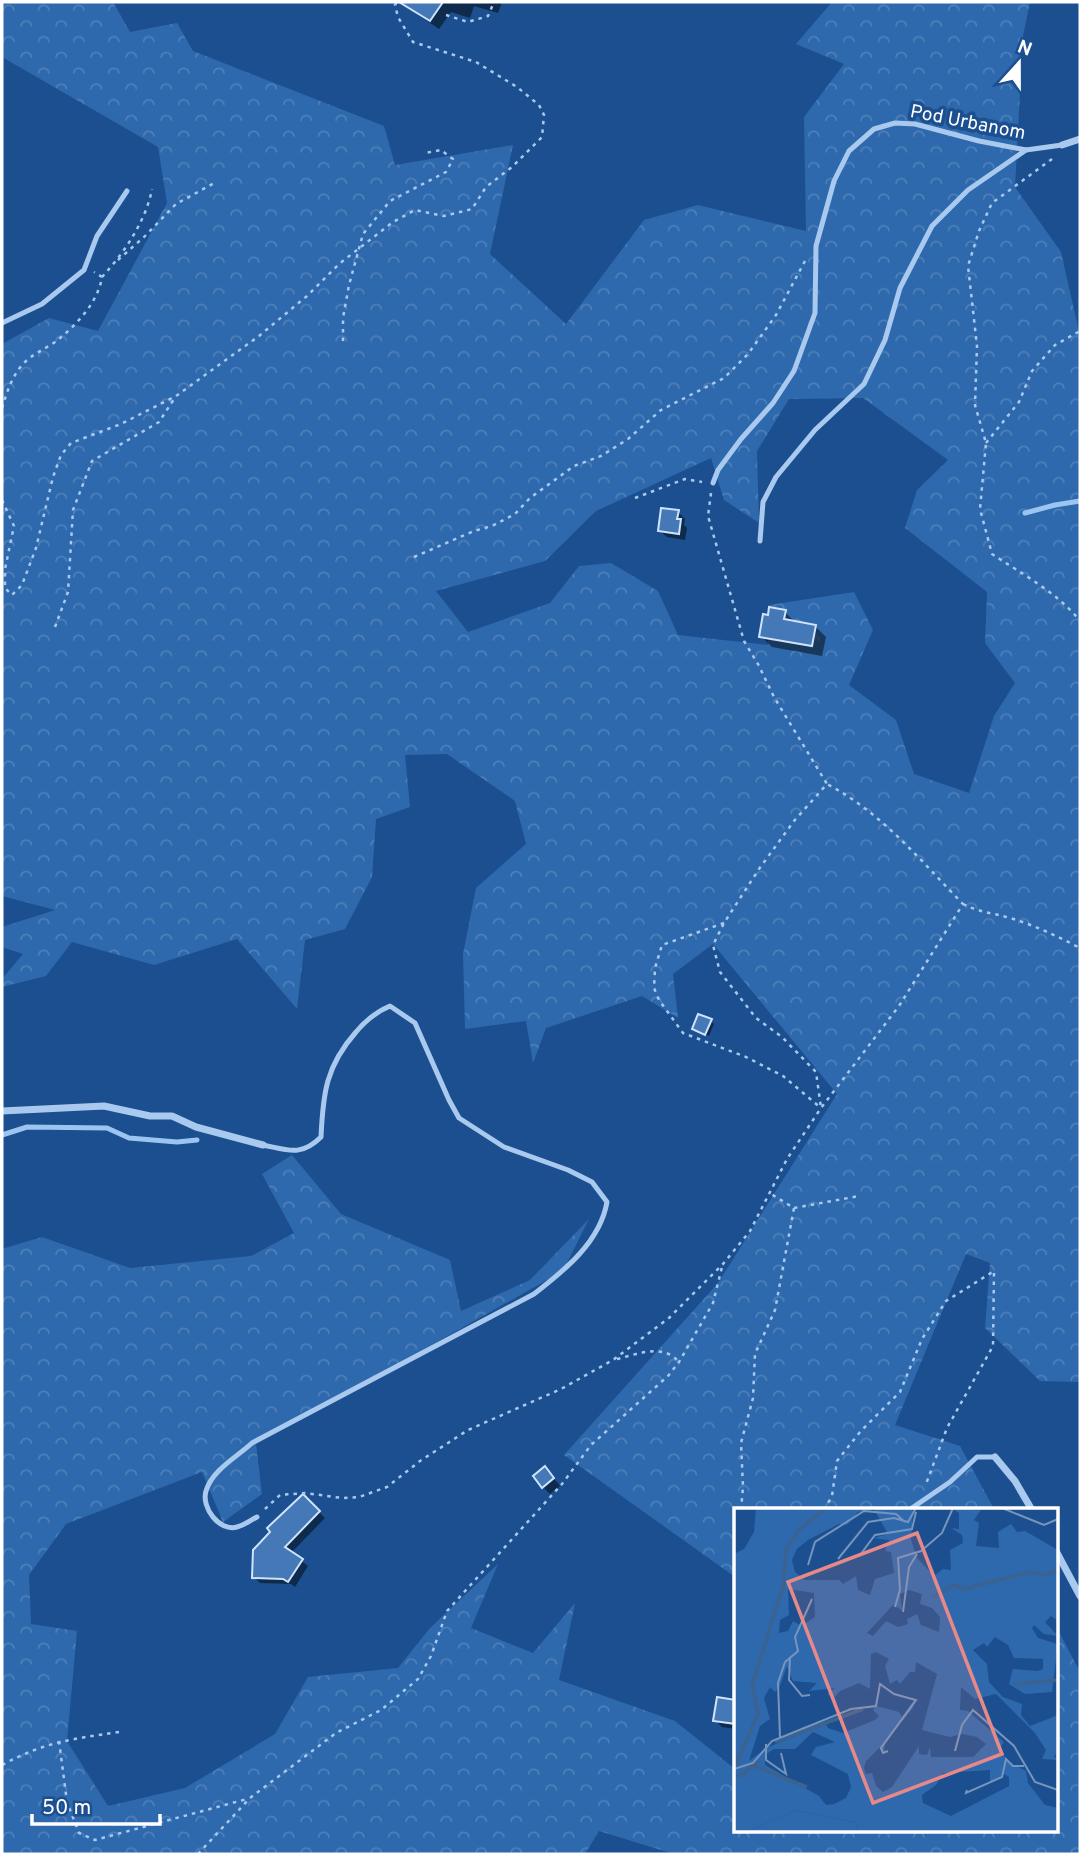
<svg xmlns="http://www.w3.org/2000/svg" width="1082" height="1856" viewBox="0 0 1082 1856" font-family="Overpass,sans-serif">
<defs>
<pattern id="forest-crowns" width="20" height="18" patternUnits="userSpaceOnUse" patternTransform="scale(1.75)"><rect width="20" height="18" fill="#2e69ad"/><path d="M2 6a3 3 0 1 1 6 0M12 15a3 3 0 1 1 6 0" fill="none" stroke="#4d80b9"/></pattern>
</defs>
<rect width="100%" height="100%" fill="#1b4f8f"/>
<g fill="url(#forest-crowns)" fill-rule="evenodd">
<path d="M2,2H113L130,32L177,23L193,51L384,126L395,165L513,145L490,254L566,324L644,220L698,205L806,231L804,117L844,64L796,44L832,2H1030L1023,36L1015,187L1061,252L1080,336V1382L1040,1381L985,1328L990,1263L966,1254L895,1425L960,1446L994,1509L736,1510L735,1577L564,1455L718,1283L837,1094L713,944L673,974L678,1018L642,996L546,1028L533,1063L526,1021L465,1029L463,954L476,888L526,844L515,801L447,754L405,755L410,807L376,819L372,877L345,929L305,940L297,1009L237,939L154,965L72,942L46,976L2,987V979L23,954L2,947V927L55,910L2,896V344L49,318L98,331L167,203L158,147L2,57ZM863,398L948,460L917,490L905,528L987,592L985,643L1015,683L994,716L969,793L914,774L896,720L849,685L873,630L854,592L769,605L768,645L678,635L658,591L611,563L579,566L550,603L468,632L436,591L545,561L596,511L711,458L724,500L759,523L757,451L789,399Z"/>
<polygon points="292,1155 341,1214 450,1260 461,1311 530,1280 589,1219 563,1271 256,1444 262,1494 223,1522 202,1472 66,1524 29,1575 31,1624 77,1631 67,1741 108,1806 185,1788 275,1734 308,1677 398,1668 430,1628 498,1564 471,1628 533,1653 575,1603 559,1680 675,1721 735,1769 736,1830 1056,1830 1056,1626 1080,1672 1080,1854 674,1854 599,1831 585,1854 2,1854 2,1249 42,1237 130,1268 251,1256 294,1233 262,1174"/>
</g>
<g fill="#0007">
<polygon points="406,2 502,2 498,13 474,6 470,18 451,12 439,29 414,12 405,3"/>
<polygon points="678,512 685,519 684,525 687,528 685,540 667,537 659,530"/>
<polygon points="785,612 796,623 815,626 826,637 822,656 772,647 761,636 769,617"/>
<polygon points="711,1021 714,1024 709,1036 694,1029"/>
<polygon points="552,1476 560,1486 550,1494 543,1487"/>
<polygon points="303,1496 325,1518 291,1553 308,1566 295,1587 291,1584 260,1583 254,1577"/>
<polygon points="736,1702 736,1729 722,1727 715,1720"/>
</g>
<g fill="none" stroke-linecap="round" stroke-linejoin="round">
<g stroke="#9cc4f0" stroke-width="5">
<polyline points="1025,513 1055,505 1080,501"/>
<polyline points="2,1135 27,1127 107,1128 129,1138 177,1142 197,1140"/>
</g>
</g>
<g fill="#4478b7" stroke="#cfe3fa" stroke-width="2">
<polygon points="399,2 443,2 430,21"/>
<polygon points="661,508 679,510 677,519 681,519 679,534 658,531"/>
<polygon points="769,607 786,610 784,619 816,625 812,646 759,637 763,614 768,615"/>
<polygon points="698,1014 712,1019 705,1035 692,1029"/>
<polygon points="545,1466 554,1478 542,1488 533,1476"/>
<polygon points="303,1494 320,1511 285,1547 303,1559 288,1582 283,1579 252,1578 253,1550 270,1532 267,1528"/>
<polygon points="717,1697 736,1700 736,1724 713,1721"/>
</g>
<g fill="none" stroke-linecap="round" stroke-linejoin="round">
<g stroke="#a9c9ee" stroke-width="2.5" stroke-dasharray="3.5 5" stroke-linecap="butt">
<polyline points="446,15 468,22 488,16 494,2"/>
<path d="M1052,159L992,203L979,231L968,266L977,346L975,405L986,443L980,509L992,554C1022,574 1058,593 1080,621"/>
<polyline points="118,260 144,237 176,204 216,182"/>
<path d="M102,277C124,253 146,221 152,189"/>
<polyline points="343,341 343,318 349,285 363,234 390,201 446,172 453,159 441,150 425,153"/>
<path d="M2,408C7,392 12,376 23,364C33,353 48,348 59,339C78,323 98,302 102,277L94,272"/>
<polyline points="986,443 1019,402 1032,371 1055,345 1080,331"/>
<polyline points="711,493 708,516 744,641 758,664 774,697 827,784 794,821 759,869 724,923 713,945 720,972 756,1018 782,1037 816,1072 821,1108"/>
<polyline points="635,498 685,479 702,482"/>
<polyline points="2,500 14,526 5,569 5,588 12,595 22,585 36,548 53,477 61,455 71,443 121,424 176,396 259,336 307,296 339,264 393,222 415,210 444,216 472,209 486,187 512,167 542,137 544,115 539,105 517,87 476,62 413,42 398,17 395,5 397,2"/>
<polyline points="414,557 474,531 492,526 515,514 530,498 574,466 601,456 628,439 661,410 724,378 748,354 776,315 805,261"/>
<polyline points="55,627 68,592 73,510 92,461 159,422 174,399"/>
<path d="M963,904C978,912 993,913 1010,918C1034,925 1057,936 1080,948"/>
<polyline points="724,923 662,945 655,968 654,988 659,1000 683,1033 746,1057 783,1076 821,1108"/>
<polyline points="794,1208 859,1196"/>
<path d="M617,1359C638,1354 663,1343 679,1362"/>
<path d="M265,1509L280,1495L305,1493L342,1498L359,1497L387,1487L420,1461L468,1430L561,1389L613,1360L669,1318L723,1264L750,1231L787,1159L821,1108L899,1006L963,904C920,860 882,813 827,784"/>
<polyline points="741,1510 743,1487 741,1443 753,1398 755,1354 775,1310 794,1208 771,1194"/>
<polyline points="824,1510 832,1496 837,1461 860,1432 900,1392 922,1339 946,1301 994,1271 993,1346 947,1428 926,1484"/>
<polyline points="59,1741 67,1802 79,1833 95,1840 247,1799"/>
<path d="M2,1765C45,1742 71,1739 119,1732"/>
<polyline points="198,1854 250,1798 336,1733 381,1710 418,1679 431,1656 447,1611 562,1484 591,1445 668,1376 679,1362 713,1303 722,1267"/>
</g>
<g stroke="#a9c9ee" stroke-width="5">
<polyline points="2,323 42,304 84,270 97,236 127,191"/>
<polyline points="713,483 718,470 741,439 773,403 794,371 815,313 816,246 834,181 849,151 874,129 895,123 915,124 979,141 1026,150 1062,145"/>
<polyline points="760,541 763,502 776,477 815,430 864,384 885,340 900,288 932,226 968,190 1026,150"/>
<polyline points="909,1510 950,1482 977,1457 995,1457"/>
<path d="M257,1517C251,1520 244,1525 237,1527C219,1532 201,1507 206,1491C212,1470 237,1457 252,1443L534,1294C565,1270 600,1242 607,1202L592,1182L568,1170L504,1147L459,1118L449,1100L415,1023L390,1006C376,1012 366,1020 356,1032C326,1066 323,1093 321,1137C301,1157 288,1150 263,1145"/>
</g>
<g stroke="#a9c9ee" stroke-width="7">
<polyline points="1062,145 1080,139"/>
<polyline points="2,1111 104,1106 150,1116 172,1116 196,1127 263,1145"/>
<polyline points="995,1457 1015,1481 1032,1510"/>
<polyline points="1056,1551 1080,1596"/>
</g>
</g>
<g text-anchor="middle" stroke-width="7" stroke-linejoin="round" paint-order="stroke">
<g font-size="19" fill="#fff" stroke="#1b4f8f">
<text transform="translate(968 121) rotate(11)" y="7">Pod Urbanom</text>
</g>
</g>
<g transform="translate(734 1508)">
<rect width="324" height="324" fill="#1b4f8f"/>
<path d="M62,302L123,315L124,324H12Z" fill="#2e69ad"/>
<path d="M22,0H179L177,32L183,50L200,68L209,61L217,62L216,42L229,35L228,27L217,20L225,21V5L217,0H248L240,12L245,15L242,38L265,40L264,24L277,16L283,24L291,23L324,42V113L317,108L311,114L324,128L310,126L300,117L298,120L304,130L324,136L318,184L291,186L275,176L279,161L304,163L309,161V151L280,150L274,137L261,129L253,139L250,135L239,142L253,156L255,174L269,189L288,196L287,207L296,218L324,207V245L320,248L324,252L308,251L312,242L301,225L262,186L241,191L227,179L226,202L234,203L270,234L266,240L274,254L292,263L294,275L311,297L324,300V324H124L123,315L62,302L12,324H0V46L10,41L20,24ZM140,1L154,26L139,30L155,32L151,43L157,44L160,65L141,71L136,87L124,82L122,68L109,76L105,72H71L61,64L58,52L63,41L74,32L105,16L113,17L124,4ZM54,81L80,85L81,109L67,118L59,113L54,123L45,125L46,112L55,107ZM175,82L188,86L186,96L198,100L206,109L205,124L187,117L183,106L173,111L174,116L164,119L152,113L139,128L133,125L159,97L168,102L166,86ZM142,144L155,151L151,158L156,176L163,172L166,176L176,164H181L182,154L203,166L188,222L216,229L228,226L243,229L252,236L239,249H197L196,239L193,247L185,246V238L158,279L149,284L142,278L138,265L132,266L130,260L132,253L145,240L150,245L151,234L179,200L180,192L168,209L165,204L142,198L139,202L145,208L141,212L109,225L94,220L91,214L69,219L62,228L32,240L15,253L26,218L36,211L30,190L36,179L41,184L46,178L53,158L59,173L83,175L75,183L101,180L93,187H100L98,192L106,183L125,175L136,181L137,146ZM79,224L101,234L82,239L77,247L114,266L117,279L112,290L100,296L92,297L85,288L31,257V247L40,241H61ZM256,262V275L270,266L275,269V278L217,308L189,295L188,287L202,277L209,265Z" fill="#2e69ad" fill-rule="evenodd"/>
<path fill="none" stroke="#3c6290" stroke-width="3.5" d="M199,89L219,77L230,81L295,64L309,67L324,63M281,176L324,172M41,234L129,201M1,258L24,206L18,177L49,78L52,42L65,22L92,0M20,258L73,279M0,268L9,267L24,252"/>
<path fill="none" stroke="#7695bc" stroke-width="2" d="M268,0L310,17L324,11M126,47L141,27L178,21L182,4M104,51L134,14L160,10L174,14L182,0M74,57L81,34L130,3L162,6L171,14M161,99L166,82L164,50L187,43L208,25L219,0M169,104L175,59L183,46M56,149L55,172L68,188L76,187M46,229L44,175L51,154L64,143L61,129L78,91M32,236V252L52,266L47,245M221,243L228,217L239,202L280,238L301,274L324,282M0,261L19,255L38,233L117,201L142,198L146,176L160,186L182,192L147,240L149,245L154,243M233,282L232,285L268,269L272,251L279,258H290"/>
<path fill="#e88989" fill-opacity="0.15" stroke="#e88989" stroke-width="3.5" d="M183,25L268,246L139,295L54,74Z"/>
<rect width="324" height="324" fill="none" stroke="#fff" stroke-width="3.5"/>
</g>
<rect width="1082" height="1856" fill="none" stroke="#ffffff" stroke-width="7"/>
<g transform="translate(1019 63) rotate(21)" stroke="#1b4f8f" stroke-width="5" paint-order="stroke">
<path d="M0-5L12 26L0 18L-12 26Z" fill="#ffffff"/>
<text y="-10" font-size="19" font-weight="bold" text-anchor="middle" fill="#ffffff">N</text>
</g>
<path d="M32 1814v10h128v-10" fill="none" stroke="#ffffff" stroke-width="3.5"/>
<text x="42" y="1814" font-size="21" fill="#ffffff" stroke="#1b4f8f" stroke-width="5" paint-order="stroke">50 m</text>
</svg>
